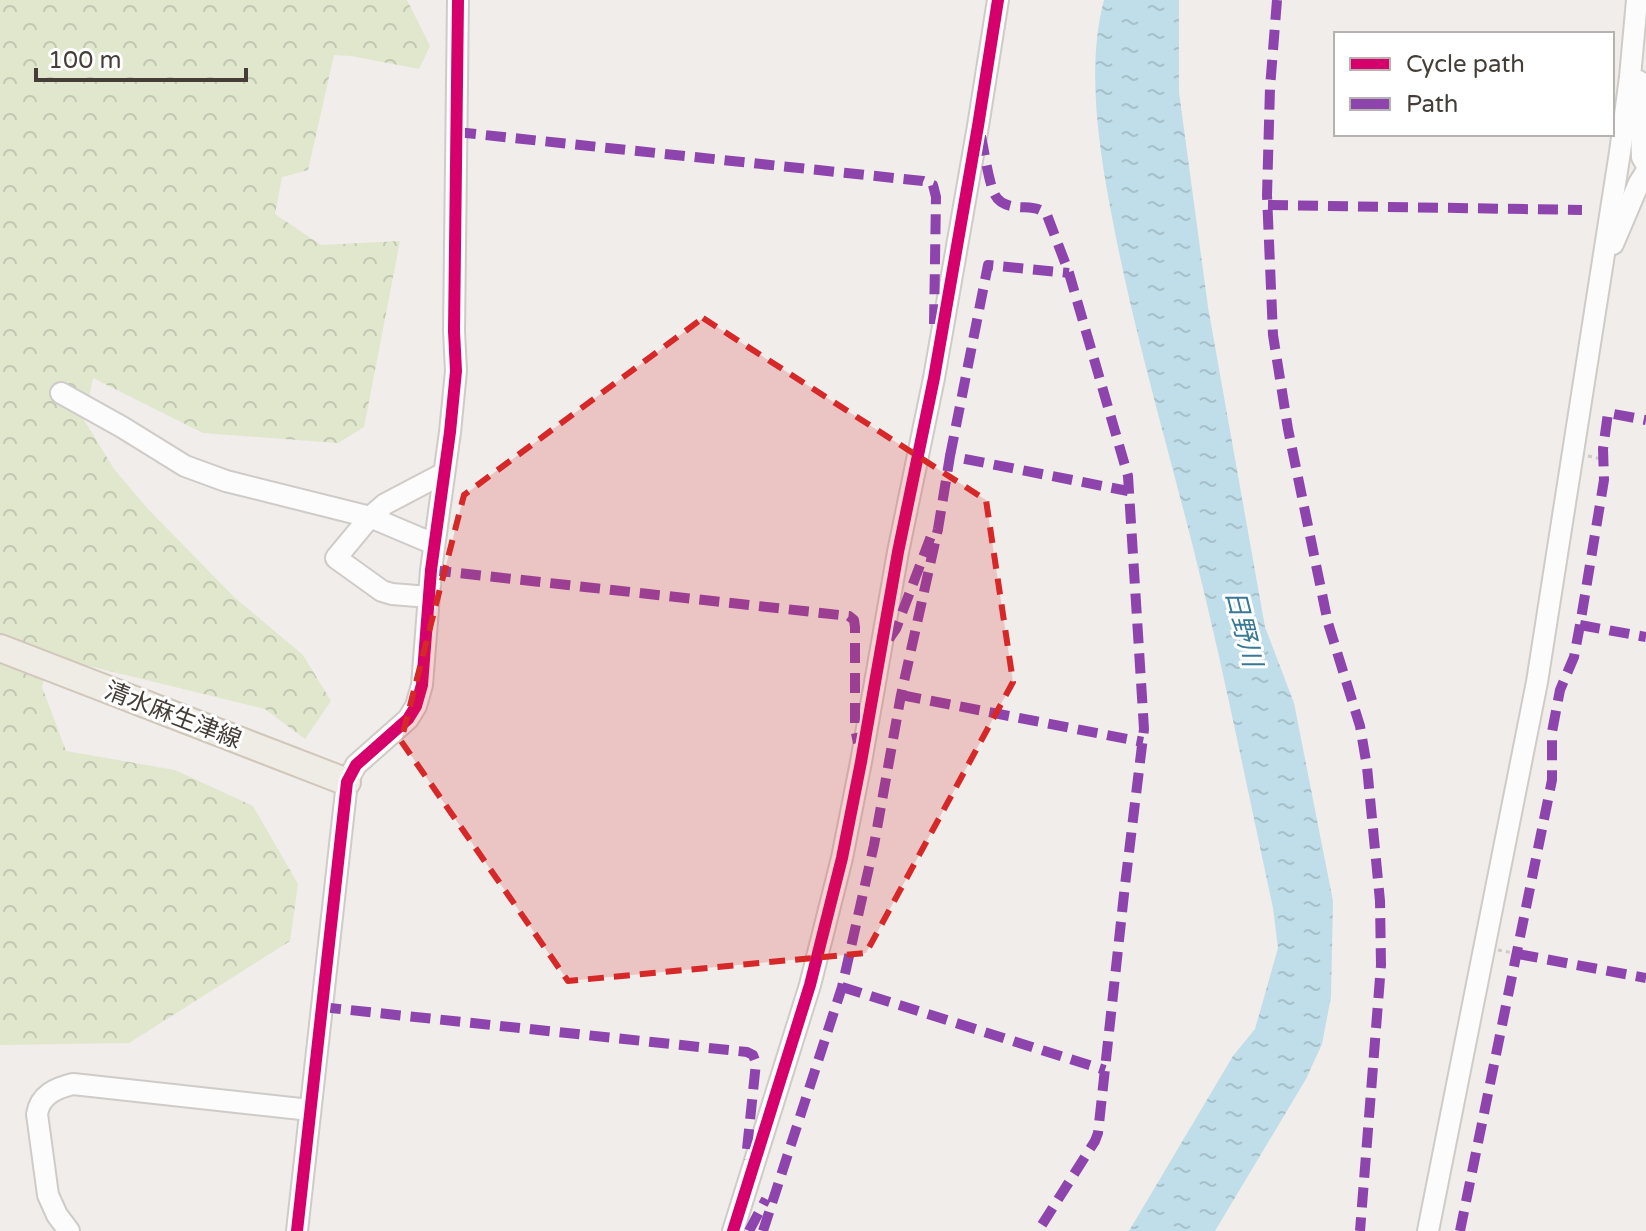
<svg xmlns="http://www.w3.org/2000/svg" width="1646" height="1231" viewBox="0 0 1646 1231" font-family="'Varela Round','Noto Sans JP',sans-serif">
<defs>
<pattern id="forest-crowns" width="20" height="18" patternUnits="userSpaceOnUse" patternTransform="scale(2)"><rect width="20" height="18" fill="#e0e7cd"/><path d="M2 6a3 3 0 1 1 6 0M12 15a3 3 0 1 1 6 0" fill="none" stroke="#c2c7b1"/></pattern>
<pattern id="water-ripples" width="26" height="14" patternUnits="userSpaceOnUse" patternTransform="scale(2)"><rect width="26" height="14" fill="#c0dee9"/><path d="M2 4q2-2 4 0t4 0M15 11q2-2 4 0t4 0" fill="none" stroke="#a6c0c9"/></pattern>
</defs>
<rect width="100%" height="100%" fill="#f0edea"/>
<polygon fill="url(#forest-crowns)" points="0,0 407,0 430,46 419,69 351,56 334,55 308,170 282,177 275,214 321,245 400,241 364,427 338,443 203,433 93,378 84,420 114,469 147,508 234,597 303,655 331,701 305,739 265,709 48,656 42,687 66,751 175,770 253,806 298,884 290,941 129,1043 0,1045"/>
<path fill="url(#water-ripples)" d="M1104,0H1179V92L1208,307L1265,627L1294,703L1333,901L1331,997L1322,1044L1306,1079L1215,1231H1129L1233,1056L1255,1029L1278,948L1273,908C1247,788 1223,666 1193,547C1165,437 1133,328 1112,217C1099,149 1086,67 1104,0Z"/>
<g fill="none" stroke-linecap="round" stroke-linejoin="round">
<g stroke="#cecbc8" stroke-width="24">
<g id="minor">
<polyline points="1639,81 1642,157 1646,164"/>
<polyline points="1613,244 1639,183 1646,172"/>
<polyline points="61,393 122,427 185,466 226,481 370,517 434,544"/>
<polyline points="429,597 392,594 382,591 336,558 370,517 385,504 444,473"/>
<path d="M69,1231L57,1215L48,1195L37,1114C40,1095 56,1088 73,1084L310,1110"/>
<polyline points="297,1231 347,782 356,765 408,719 416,706 422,685 431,570 450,432 456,371 454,331 458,0"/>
<polyline points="733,1231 810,985 842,858 861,762 898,552 934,378 978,126 998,0"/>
<polyline points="1428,1231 1537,682 1620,152 1630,77 1637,0"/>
</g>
</g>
<g stroke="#d0c6ba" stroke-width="30">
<polyline id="major" points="0,648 347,782"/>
</g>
<g stroke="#cecbc8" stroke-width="3" stroke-dasharray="4 4" stroke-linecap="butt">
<polyline points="1588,456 1602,459"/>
<polyline points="1498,950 1518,954"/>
</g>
<use href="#minor" stroke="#fdfcfc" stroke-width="20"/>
<use href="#major" stroke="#efebe5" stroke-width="26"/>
<g stroke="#8e44ad" stroke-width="10" stroke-dasharray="20 10" stroke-linecap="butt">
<polyline points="1277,0 1270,88 1267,195 1273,335 1288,429 1328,623 1360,726 1367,767 1380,901 1381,965 1360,1231"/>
<polyline points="456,132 923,181 933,185 936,197 934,324"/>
<path d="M981,136C984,150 989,184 995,195C999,203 1008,206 1017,207C1029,208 1038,206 1047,215L1069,273L1128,476L1144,729L1125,885L1098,1133L1095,1141L1038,1231"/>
<polyline points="1268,205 1582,210"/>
<polyline points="950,456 988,265 1069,273"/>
<polyline points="431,570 849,616 854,620 855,627 855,728 858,743"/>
<polyline points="1580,625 1646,637"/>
<polyline points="889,639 896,629 931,536 938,529 950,456 1128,491"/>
<polyline points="901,695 1143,742"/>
<polyline points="1518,954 1646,978"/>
<polyline points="842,987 1105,1070"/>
<polyline points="321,1007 747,1052 753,1055 756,1063 747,1149 749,1159"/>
<polyline points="749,1231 766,1199"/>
<polyline points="763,1231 842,987 874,845 901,695 938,529"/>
<polyline points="1460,1231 1552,780 1552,732 1560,690 1574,657 1580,625 1604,480 1603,449 1608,413 1646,420"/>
</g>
<g stroke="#fff" stroke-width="17">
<g id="cycleway">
<polyline points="297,1231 347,782 356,765 408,719 416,706 422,685 431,570 450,432 456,371 454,331 458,0"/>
<polyline points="733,1231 810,985 842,858 861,762 898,552 934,378 978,126 998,0"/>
</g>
</g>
<use href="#cycleway" stroke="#d6006c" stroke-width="12"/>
</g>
<path fill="#d62828" fill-opacity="0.2" stroke="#d62828" stroke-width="6" stroke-dasharray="16 10" stroke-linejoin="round" d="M703,318L986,500L1013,682L866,953L568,981L401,741L464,495Z"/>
<g text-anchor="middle" stroke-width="6" stroke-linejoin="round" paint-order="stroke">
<g font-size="24" fill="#453e38" stroke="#fff">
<text transform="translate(173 715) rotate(21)" y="8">清水麻生津線</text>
</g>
<g font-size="26" font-style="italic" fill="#387996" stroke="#fff">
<text transform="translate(1244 628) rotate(76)" y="9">日野川</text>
</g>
</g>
<rect x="1334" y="32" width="280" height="104" fill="#ffffff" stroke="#b5b2af" stroke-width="2"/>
<rect x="1350" y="58" width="40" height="12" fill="#d6006c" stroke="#b5b2af" stroke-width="2"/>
<text x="1406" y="72" font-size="24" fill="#453e38">Cycle path</text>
<rect x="1350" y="98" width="40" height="12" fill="#8e44ad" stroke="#b5b2af" stroke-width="2"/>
<text x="1406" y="112" font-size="24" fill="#453e38">Path</text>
<path d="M36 68v12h210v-12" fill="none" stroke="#453e38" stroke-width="4"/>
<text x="48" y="68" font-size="24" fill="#453e38" stroke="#ffffff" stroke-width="6" paint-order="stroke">100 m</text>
</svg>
